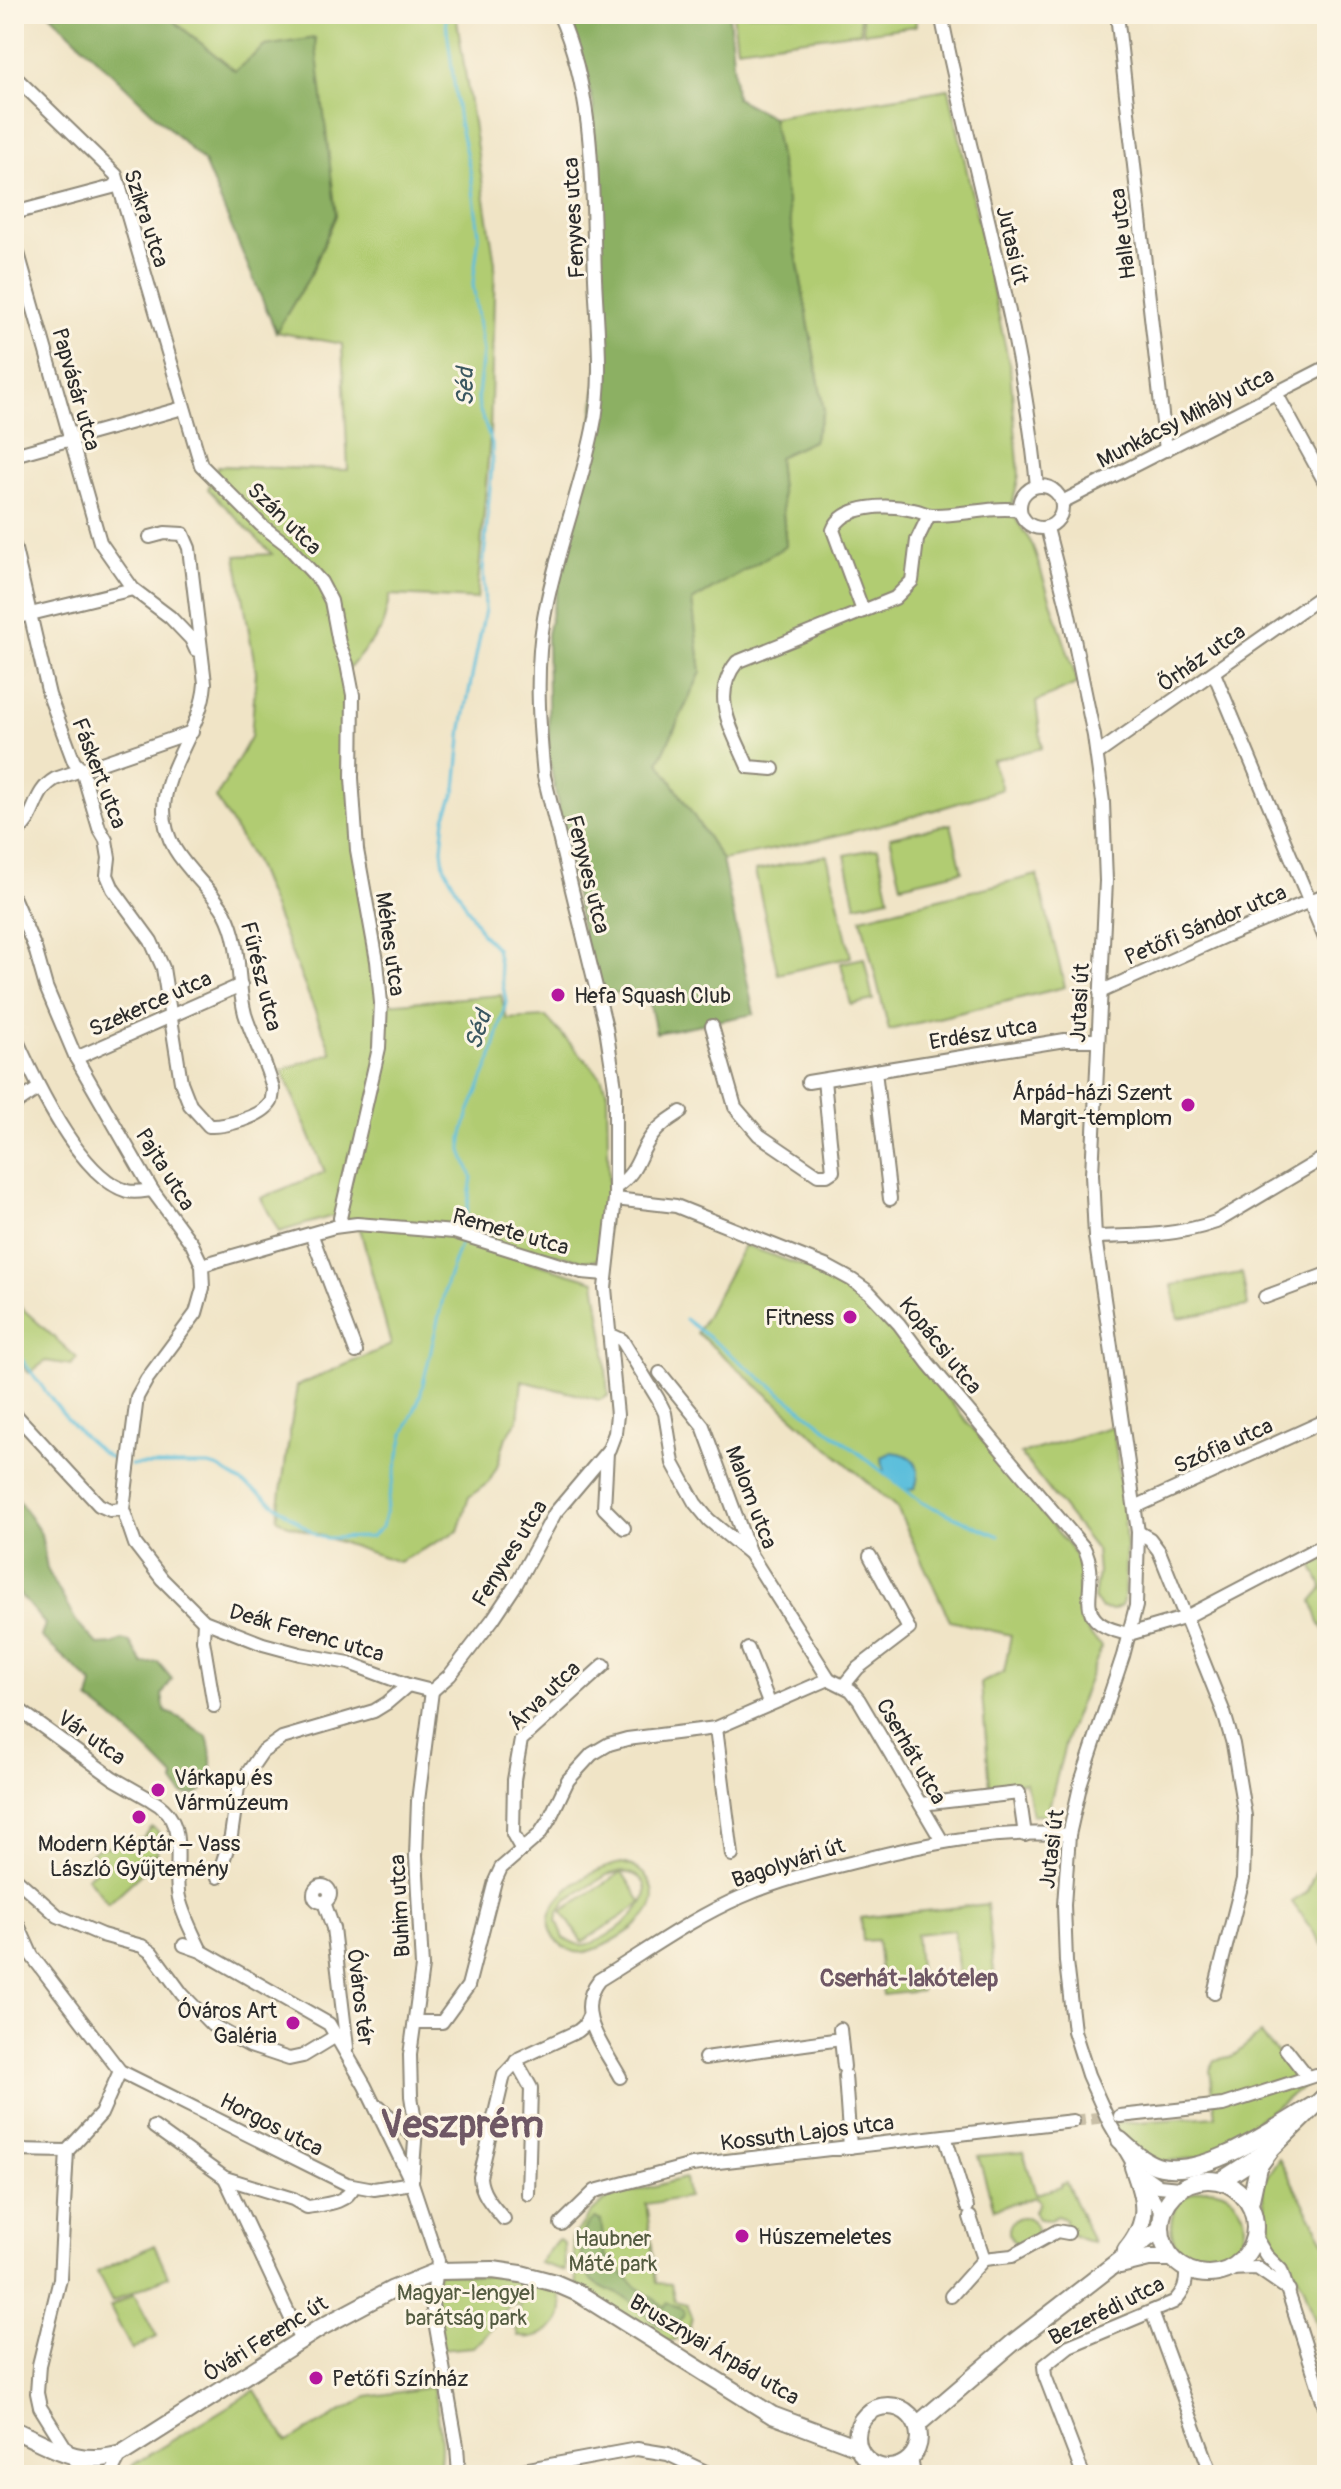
<svg xmlns="http://www.w3.org/2000/svg" width="1341" height="2489" viewBox="0 0 1341 2489" font-family="Pangolin,sans-serif">
<rect width="100%" height="100%" fill="#fcf5e5"/>
<filter id="ink" filterUnits="userSpaceOnUse"><feTurbulence type="fractalNoise" baseFrequency=".0125" numOctaves="2"/><feDisplacementMap in="SourceGraphic" scale="16" xChannelSelector="R" yChannelSelector="G"/><feConvolveMatrix kernelMatrix="1 2 1 2 8 2 1 2 1" color-interpolation-filters="sRGB"/></filter>
<filter id="wash" filterUnits="userSpaceOnUse"><feTurbulence type="fractalNoise" baseFrequency=".006" numOctaves="4" result="noise"/><feDisplacementMap in="SourceGraphic" scale="32" xChannelSelector="R" yChannelSelector="G"/><feGaussianBlur stdDeviation="1.8" result="paint"/><feColorMatrix in="noise" values="0 0 0 0 0 0 0 0 0 0 0 0 0 0 0 0 0 1.4 0 .05"/><feComposite in="paint" operator="in"/></filter>
<g filter="url(#wash)">
<rect width="100%" height="100%" fill="#f0e4c6"/>
<g fill="#b1cc72" stroke="#6e7c4e" stroke-width="2" fill-rule="evenodd">
<polygon points="165,14 456,14 495,263 490,435 477,599 390,595 382,629 347,671 349,781 384,1004 501,995 507,1019 546,1017 601,1077 607,1091 609,1200 603,1259 585,1261 531,1248 527,1261 595,1281 604,1339 608,1396 600,1400 522,1381 518,1420 506,1437 497,1467 489,1482 469,1497 458,1531 399,1562 286,1524 277,1518 297,1386 391,1345 359,1225 339,1214 279,1232 261,1198 325,1172 282,1070 332,1053 254,861 216,798 251,737 256,672 236,556 272,554 208,489 218,466 348,470 342,344 276,332 311,274 336,215 265,46 235,71"/>
<polygon points="733,14 859,14 861,32 737,48"/>
<polygon points="861,14 915,14 916,26 864,33"/>
<path d="M949,89L1010,368L1019,475L1011,511L1032,544L1078,683L1036,702L1042,748L992,760L1002,789C911,820 817,841 722,860L659,762L701,672L692,601L786,546L778,457L813,441L824,411L772,117Z"/>
<polygon points="951,824 962,871 901,885 890,837"/>
<polygon points="878,848 889,898 856,905 845,855"/>
<polygon points="827,855 851,957 778,974 755,871"/>
<polygon points="1037,875 1065,987 889,1030 861,918"/>
<polygon points="864,958 873,1000 851,1005 841,963"/>
<path d="M744,1245L825,1274L860,1296L898,1337L1075,1554C1088,1594 1062,1615 1102,1646L1068,1733L1047,1815H1032L1026,1782L990,1786L981,1683L1004,1672L1011,1635L950,1621L897,1508L697,1333Z"/>
<polygon points="1242,1273 1248,1306 1178,1318 1172,1285"/>
<polygon points="14,1301 77,1358 71,1365 46,1361 29,1373 14,1356"/>
<polygon points="1113,1426 1124,1512 1126,1548 1124,1598 1121,1606 1113,1610 1101,1609 1094,1598 1098,1572 1096,1550 1021,1454"/>
<polygon points="1327,1558 1327,1635 1319,1623 1312,1601 1323,1588 1312,1565"/>
<path d="M152,1827L158,1831L157,1854L147,1855L154,1862L108,1904L87,1877L96,1870L86,1857L102,1846C115,1849 129,1839 143,1838Z"/>
<polygon points="1327,1846 1327,1951 1292,1902 1306,1893"/>
<path d="M622,1863C648,1868 665,1894 645,1917C633,1931 593,1956 575,1952C567,1950 560,1945 555,1938C531,1903 593,1867 622,1863ZM622,1871C685,1884 607,1945 582,1945C575,1945 570,1941 564,1938L557,1920L559,1912L567,1900L607,1875Z"/>
<polygon points="622,1872 642,1903 582,1942 562,1911"/>
<polygon points="987,1904 995,1982 960,1986 954,1930 916,1934 921,1991 883,1995 877,1940 863,1941 861,1918"/>
<polygon points="1260,2034 1306,2084 1237,2136 1205,2157 1151,2163 1110,2124 1216,2116 1210,2070 1215,2060 1233,2056"/>
<path d="M1023,2152L1036,2194L1061,2187V2184L1066,2182L1093,2242C1080,2240 1063,2234 1065,2219L1057,2216L1050,2220L1039,2219L1034,2212L1040,2202L1036,2197L994,2209L978,2156Z"/>
<polygon points="1279,2158 1327,2246 1327,2350 1324,2349 1304,2287 1289,2262 1276,2249 1263,2199 1263,2182"/>
<polygon points="685,2178 688,2197 646,2204 657,2283 671,2284 675,2301 687,2304 692,2317 688,2335 674,2341 658,2342 578,2293 572,2238 591,2213 608,2198"/>
<circle cx="1208" cy="2226" r="37"/>
<circle cx="1023" cy="2231" r="14"/>
<polygon points="558,2239 564,2244 565,2271 539,2263"/>
<polygon points="154,2245 168,2276 112,2302 97,2272"/>
<path d="M438,2271L555,2283C558,2293 564,2305 561,2315C556,2331 533,2341 518,2336L516,2329L520,2305H510L483,2339L473,2347L440,2350L432,2304Z"/>
<polygon points="134,2294 157,2337 132,2350 110,2307"/>
<path d="M433,2387C438,2417 446,2446 437,2475H125L134,2464L255,2390L287,2442L367,2397Z"/>
</g>
<g fill="#8cb064" stroke="#5c6e48" stroke-width="2">
<polygon points="50,14 165,14 235,71 265,46 315,38 336,215 311,274 276,332 204,162"/>
<polygon points="570,14 729,14 736,98 772,117 824,411 813,441 778,457 786,546 692,601 701,672 659,762 722,860 754,1014 656,1033 649,1000 601,990 584,942 549,759 547,634 589,454 601,345 593,103"/>
<path d="M14,1493L41,1534L47,1569L76,1621L98,1645L114,1644L122,1640L130,1642L143,1664L158,1662L172,1679L162,1695L165,1712C182,1716 192,1728 207,1736C213,1756 217,1801 182,1794L174,1783V1777C147,1749 121,1723 89,1700L93,1684L41,1637L45,1624L14,1588Z"/>
<path d="M595,2218L601,2221L605,2255L634,2285L665,2307L667,2303L683,2308L685,2314L678,2322L677,2329C656,2332 646,2312 631,2301C619,2292 604,2291 592,2280C578,2265 576,2229 595,2218Z"/>
</g>
<path fill="#5dbfdc" stroke="#447584" stroke-width="2" d="M892,1452C915,1454 923,1466 915,1488L907,1490L884,1474L882,1457Z"/>
<g fill="none" stroke-linecap="round" stroke-linejoin="round">
<g stroke="#5dbfdc" stroke-width="3">
<polyline points="445,14 459,122 471,175 479,234 473,284 483,352 478,396 479,408 492,444 492,463 483,570 485,610 462,728 456,789 445,818 442,849 444,866 451,879 482,934 496,948 506,1002 491,1060 469,1112 462,1138 462,1151 472,1177 464,1232"/>
<polyline points="685,1319 923,1503 999,1536"/>
<path d="M14,1350C43,1384 80,1449 124,1464"/>
<polyline points="131,1465 209,1465 219,1468 262,1495 317,1536 326,1538 371,1537 382,1527 404,1434 420,1397 447,1281 462,1239"/>
</g>
</g>
</g>
<g filter="url(#ink)">
<g fill="none" stroke-linecap="round" stroke-linejoin="round">
<polyline stroke="#c9bfa7" stroke-width="12" stroke-dasharray="12 6" stroke-linecap="butt" points="1073,2121 1114,2116"/>
<g stroke="#8e8878" stroke-width="16">
<g id="minor">
<path d="M941,14C972,171 1022,326 1037,486"/>
<polyline points="1117,14 1166,450"/>
<polyline points="14,76 116,175 201,465 261,525 286,544 321,582 331,601 339,643 347,664 353,695 352,778 357,850 377,961 381,1003 379,1048 340,1218 343,1225"/>
<polyline points="14,213 120,185"/>
<polyline points="14,239 100,542 133,589 170,617 191,639 196,650"/>
<polyline points="1276,393 1327,486"/>
<polyline points="14,455 183,408"/>
<circle cx="1041" cy="507" r="21"/>
<polyline points="1062,502 1327,367"/>
<polyline points="1047,528 1068,610 1094,736 1103,802 1106,881 1092,1174 1095,1237 1138,1532 1136,1606 1123,1656 1081,1782 1069,1835 1064,1905 1066,1962 1074,2031 1088,2075 1110,2124 1162,2213"/>
<path d="M14,545L49,695L74,762L82,770L99,828L106,840L109,858L107,875L113,889L151,941L163,968L181,1082L190,1105L209,1126C225,1127 262,1117 271,1102C272,1100 273,1091 273,1089C267,1063 253,1040 245,1014C236,980 242,945 225,913C204,877 164,857 164,810C164,767 202,729 205,683L189,548L183,534L165,533L150,537"/>
<polyline points="863,611 895,598 912,581 917,540 929,515"/>
<polyline points="14,618 133,589"/>
<polyline points="1214,673 1327,943"/>
<polyline points="1097,754 1327,592"/>
<path d="M773,769L748,767C733,731 709,697 737,662L863,611L833,530C843,504 889,504 913,510C919,511 925,514 931,515C961,516 990,506 1020,510"/>
<path d="M14,833C37,821 31,793 55,779L192,732"/>
<polyline points="14,899 35,948 46,987 76,1058 152,1190 192,1244 202,1265 203,1288 196,1313 147,1379 137,1397 123,1509 135,1544 162,1579 204,1621 263,1644 300,1654 349,1663 408,1685 432,1691"/>
<polyline points="1100,992 1225,936 1327,894"/>
<polyline points="712,1026 735,1107 759,1135 818,1175 827,1175 833,1171 824,1080"/>
<path d="M14,1034C33,1077 79,1177 127,1191C135,1193 144,1191 152,1190"/>
<polyline points="76,1058 241,985"/>
<polyline points="875,1071 890,1199"/>
<polyline points="808,1082 1065,1040 1097,1040"/>
<polyline points="14,1105 39,1088"/>
<path d="M615,1188C640,1170 636,1158 651,1137C659,1126 670,1119 681,1112"/>
<path d="M615,1199L676,1206L828,1267L852,1280L869,1292L899,1324L928,1363L1084,1548C1105,1587 1062,1621 1129,1634"/>
<polyline points="312,1236 356,1352"/>
<path d="M1095,1237C1137,1236 1176,1236 1216,1222L1327,1156"/>
<polyline points="202,1265 334,1227 357,1224 454,1232 582,1272 605,1274"/>
<polyline points="1265,1297 1327,1274"/>
<polyline points="609,1334 622,1340 658,1399 665,1413 673,1463 695,1503 709,1520 748,1552"/>
<polyline points="660,1373 703,1426 750,1554 829,1679"/>
<polyline points="14,1413 99,1505 110,1510 123,1509"/>
<polyline points="607,1452 604,1508 624,1528"/>
<polyline points="1135,1507 1327,1420"/>
<polyline points="1138,1532 1150,1539 1159,1551 1224,1713 1233,1744 1245,1816 1243,1879 1214,1993"/>
<polyline points="204,1621 203,1640 214,1706"/>
<polyline points="1129,1634 1184,1618 1327,1543"/>
<polyline points="748,1649 769,1703"/>
<polyline points="844,1685 858,1668 909,1629 870,1556"/>
<path d="M432,1691L450,1675L493,1619L515,1586L555,1513L609,1449L615,1433L617,1415L605,1288L615,1199V1087L606,1028L544,776C539,724 535,670 544,618C555,554 580,493 593,429C604,380 597,327 595,278C592,189 596,97 559,14"/>
<polyline points="14,1706 113,1778 148,1798"/>
<polyline points="716,1728 732,1855"/>
<path d="M151,1800C189,1820 174,1857 178,1892C180,1910 193,1934 201,1951"/>
<polyline points="921,1804 1019,1793 1025,1835"/>
<polyline points="522,1850 513,1834 514,1780 521,1740 604,1665"/>
<polyline points="14,1877 58,1916 102,1935 142,1946 152,1953 182,1994 212,2025 250,2046 289,2059 303,2056 336,2036"/>
<polyline points="218,1877 231,1836 238,1787 262,1752 282,1738 374,1711 387,1703 408,1685"/>
<circle cx="322" cy="1894" r="8"/>
<polyline points="324,1902 333,1928 347,2047"/>
<polyline points="14,1916 32,1956 120,2071 347,2184 374,2189 412,2183"/>
<polyline points="184,1945 201,1951 329,2024 365,2086 412,2183 438,2261 432,2304 457,2446 459,2475"/>
<polyline points="415,2022 442,2022 468,1986 495,1881 501,1868 539,1835 549,1820 568,1780 592,1754 609,1744 627,1739 716,1728 829,1679 851,1690 859,1700 942,1841"/>
<polyline points="841,2039 844,2067"/>
<polyline points="1286,2049 1308,2077"/>
<polyline points="705,2058 841,2039 840,2029"/>
<polyline points="516,2061 531,2088 528,2194"/>
<polyline points="845,2075 850,2147"/>
<path d="M620,2077C604,2047 573,2012 599,1980C645,1952 692,1918 741,1897C779,1880 818,1871 858,1861C928,1843 997,1829 1069,1835"/>
<path d="M380,2107C390,2119 410,2130 415,2139"/>
<polyline points="1120,2116 1223,2105 1316,2075 1327,2077"/>
<path d="M154,2127L225,2178L293,2199L307,2207C326,2204 346,2204 354,2186"/>
<polyline points="945,2136 967,2207"/>
<polyline points="14,2150 67,2151"/>
<polyline points="1142,2174 1159,2186 1179,2188"/>
<polyline points="225,2178 301,2340"/>
<polyline points="412,2181 416,2128 411,2096 410,2055 422,1967 416,1856 418,1801 432,1691"/>
<polyline points="970,2217 984,2259 1012,2256 1057,2231 1068,2233"/>
<path d="M504,2219C493,2206 481,2194 480,2177L504,2075L520,2058L578,2031L584,2026L588,2018"/>
<polyline points="561,2224 595,2191 692,2165 1073,2121"/>
<polyline points="1255,2237 1266,2255 1281,2270 1327,2413"/>
<polyline points="1228,2269 1257,2268 1289,2290"/>
<polyline points="951,2296 984,2259"/>
<polyline points="1152,2312 1212,2475"/>
<polyline points="911,2458 914,2475"/>
<polyline points="885,2468 892,2475"/>
<polyline points="91,2475 70,2455 40,2407 37,2393 39,2365 60,2279 67,2151 101,2114 120,2071"/>
<polyline points="110,2475 121,2454"/>
<polyline points="496,2475 637,2449 668,2454 712,2475"/>
<path d="M1083,2475L1045,2376L1044,2366L1069,2346L1174,2302C1184,2291 1187,2284 1186,2269"/>
</g>
</g>
<g stroke="#8e8878" stroke-width="20">
<g id="major">
<path d="M1120,2140C1132,2150 1145,2164 1161,2167C1208,2177 1274,2128 1314,2105"/>
<circle cx="1208" cy="2227" r="47"/>
<polyline points="1222,2180 1267,2151"/>
<polyline points="1250,2204 1258,2167 1272,2148 1327,2094"/>
<path d="M1126,2250C1151,2220 1145,2201 1133,2167"/>
<polyline points="1120,2265 1149,2258 1172,2258"/>
<circle cx="888" cy="2437" r="31"/>
<polyline points="917,2425 1014,2342 1161,2228"/>
<path d="M14,2430C53,2447 78,2467 121,2454L320,2328L391,2290L438,2271L493,2270L521,2274L555,2283L578,2293L772,2415L858,2447"/>
</g>
</g>
<use href="#minor" stroke="#fff" stroke-width="12"/>
<use href="#major" stroke="#fff" stroke-width="16"/>
</g>
</g>
<g fill="#b5179e" stroke="#fcf5e5" stroke-width="3">
<circle cx="558" cy="995" r="8"/>
<circle cx="1188" cy="1105" r="8"/>
<circle cx="850" cy="1317" r="8"/>
<circle cx="158" cy="1790" r="8"/>
<circle cx="139" cy="1817" r="8"/>
<circle cx="293" cy="2023" r="8"/>
<circle cx="742" cy="2236" r="8"/>
<circle cx="316" cy="2378" r="8"/>
</g>
<g text-anchor="middle" stroke-width="6" stroke-linejoin="round" paint-order="stroke">
<g font-size="22" fill="#2b2b2b" stroke="#fcf5e5">
<text transform="translate(147 218) rotate(72)" y="8">Szikra utca</text>
<text transform="translate(573 218) rotate(-93)" y="8">Fenyves utca</text>
<text transform="translate(1122 234) rotate(-97)" y="8">Halle utca</text>
<text transform="translate(1013 245) rotate(77)" y="8">Jutasi út</text>
<text transform="translate(77 389) rotate(74)" y="8">Papvásár utca</text>
<text transform="translate(1185 417) rotate(-27)" y="8">Munkácsy Mihály utca</text>
<text transform="translate(285 518) rotate(44)" y="8">Szán utca</text>
<text transform="translate(1201 657) rotate(-35)" y="8">Őrház utca</text>
<text transform="translate(100 773) rotate(69)" y="8">Fáskert utca</text>
<text transform="translate(589 874) rotate(76)" y="8">Fenyves utca</text>
<text transform="translate(1205 924) rotate(-23)" y="8">Petőfi Sándor utca</text>
<text transform="translate(391 944) rotate(82)" y="8">Méhes utca</text>
<text transform="translate(262 976) rotate(76)" y="8">Fűrész utca</text>
<text transform="translate(150 1003) rotate(-24)" y="8">Szekerce utca</text>
<text transform="translate(1079 1003) rotate(-87)" y="8">Jutasi út</text>
<text transform="translate(983 1033) rotate(-9)" y="8">Erdész utca</text>
<text transform="translate(166 1169) rotate(58)" y="8">Pajta utca</text>
<text transform="translate(511 1231) rotate(16)" y="8">Remete utca</text>
<text transform="translate(941 1345) rotate(51)" y="8">Kopácsi utca</text>
<text transform="translate(1223 1445) rotate(-24)" y="8">Szófia utca</text>
<text transform="translate(752 1497) rotate(69)" y="8">Malom utca</text>
<text transform="translate(509 1553) rotate(-58)" y="8">Fenyves utca</text>
<text transform="translate(307 1632) rotate(16)" y="8">Deák Ferenc utca</text>
<text transform="translate(544 1695) rotate(-44)" y="8">Árva utca</text>
<text transform="translate(92 1737) rotate(35)" y="8">Vár utca</text>
<text transform="translate(912 1751) rotate(60)" y="8">Cserhát utca</text>
<text transform="translate(1051 1849) rotate(-83)" y="8">Jutasi út</text>
<text transform="translate(788 1862) rotate(-18)" y="8">Bagolyvári út</text>
<text transform="translate(399 1906) rotate(-93)" y="8">Buhim utca</text>
<text transform="translate(361 1997) rotate(83)" y="8">Óváros tér</text>
<text transform="translate(272 2124) rotate(27)" y="8">Horgos utca</text>
<text transform="translate(807 2132) rotate(-7)" y="8">Kossuth Lajos utca</text>
<text transform="translate(1106 2310) rotate(-27)" y="8">Bezerédi utca</text>
<text transform="translate(265 2338) rotate(-32)" y="8">Óvári Ferenc út</text>
<text transform="translate(715 2349) rotate(31)" y="8">Brusznyai Árpád utca</text>
</g>
<g font-size="22" fill="#2b2b2b" stroke="#fcf5e5" text-anchor="start">
<text x="574" y="1003">Hefa Squash Club</text>
<text x="1172" y="1100" text-anchor="end">Árpád-házi Szent<tspan x="1172" dy="25">Margit-templom</tspan></text>
<text x="834" y="1325" text-anchor="end">Fitness</text>
<text x="174" y="1785">Várkapu és<tspan x="174" dy="25">Vármúzeum</tspan></text>
<text x="139" y="1851" text-anchor="middle">Modern Képtár – Vass<tspan x="139" dy="25">László Gyűjtemény</tspan></text>
<text x="277" y="2018" text-anchor="end">Óváros Art<tspan x="277" dy="25">Galéria</tspan></text>
<text x="758" y="2244">Húszemeletes</text>
<text x="332" y="2386">Petőfi Színház</text>
</g>
<g font-size="22" fill="#535b40" stroke="#fcf5e5">
<text x="613" y="2246">Haubner<tspan x="613" dy="25">Máté park</tspan></text>
<text x="466" y="2300">Magyar-lengyel<tspan x="466" dy="25">barátság park</tspan></text>
</g>
<g font-size="24" font-style="italic" fill="#3a5760" stroke="#fcf5e5">
<text transform="translate(465 387) rotate(-90)" y="8">Séd</text>
<text transform="translate(478 1030) rotate(-72)" y="8">Séd</text>
</g>
<g font-size="24" font-weight="bold" fill="#6f5865" stroke="#fcf5e5">
<text x="909" y="1986">Cserhát-lakótelep</text>
</g>
<g font-size="38" font-weight="bold" fill="#6f5865" stroke="#fcf5e5">
<text x="462" y="2137">Veszprém</text>
</g>
</g>
<rect width="1341" height="2489" fill="none" stroke="#fcf5e5" stroke-width="48"/>
</svg>
